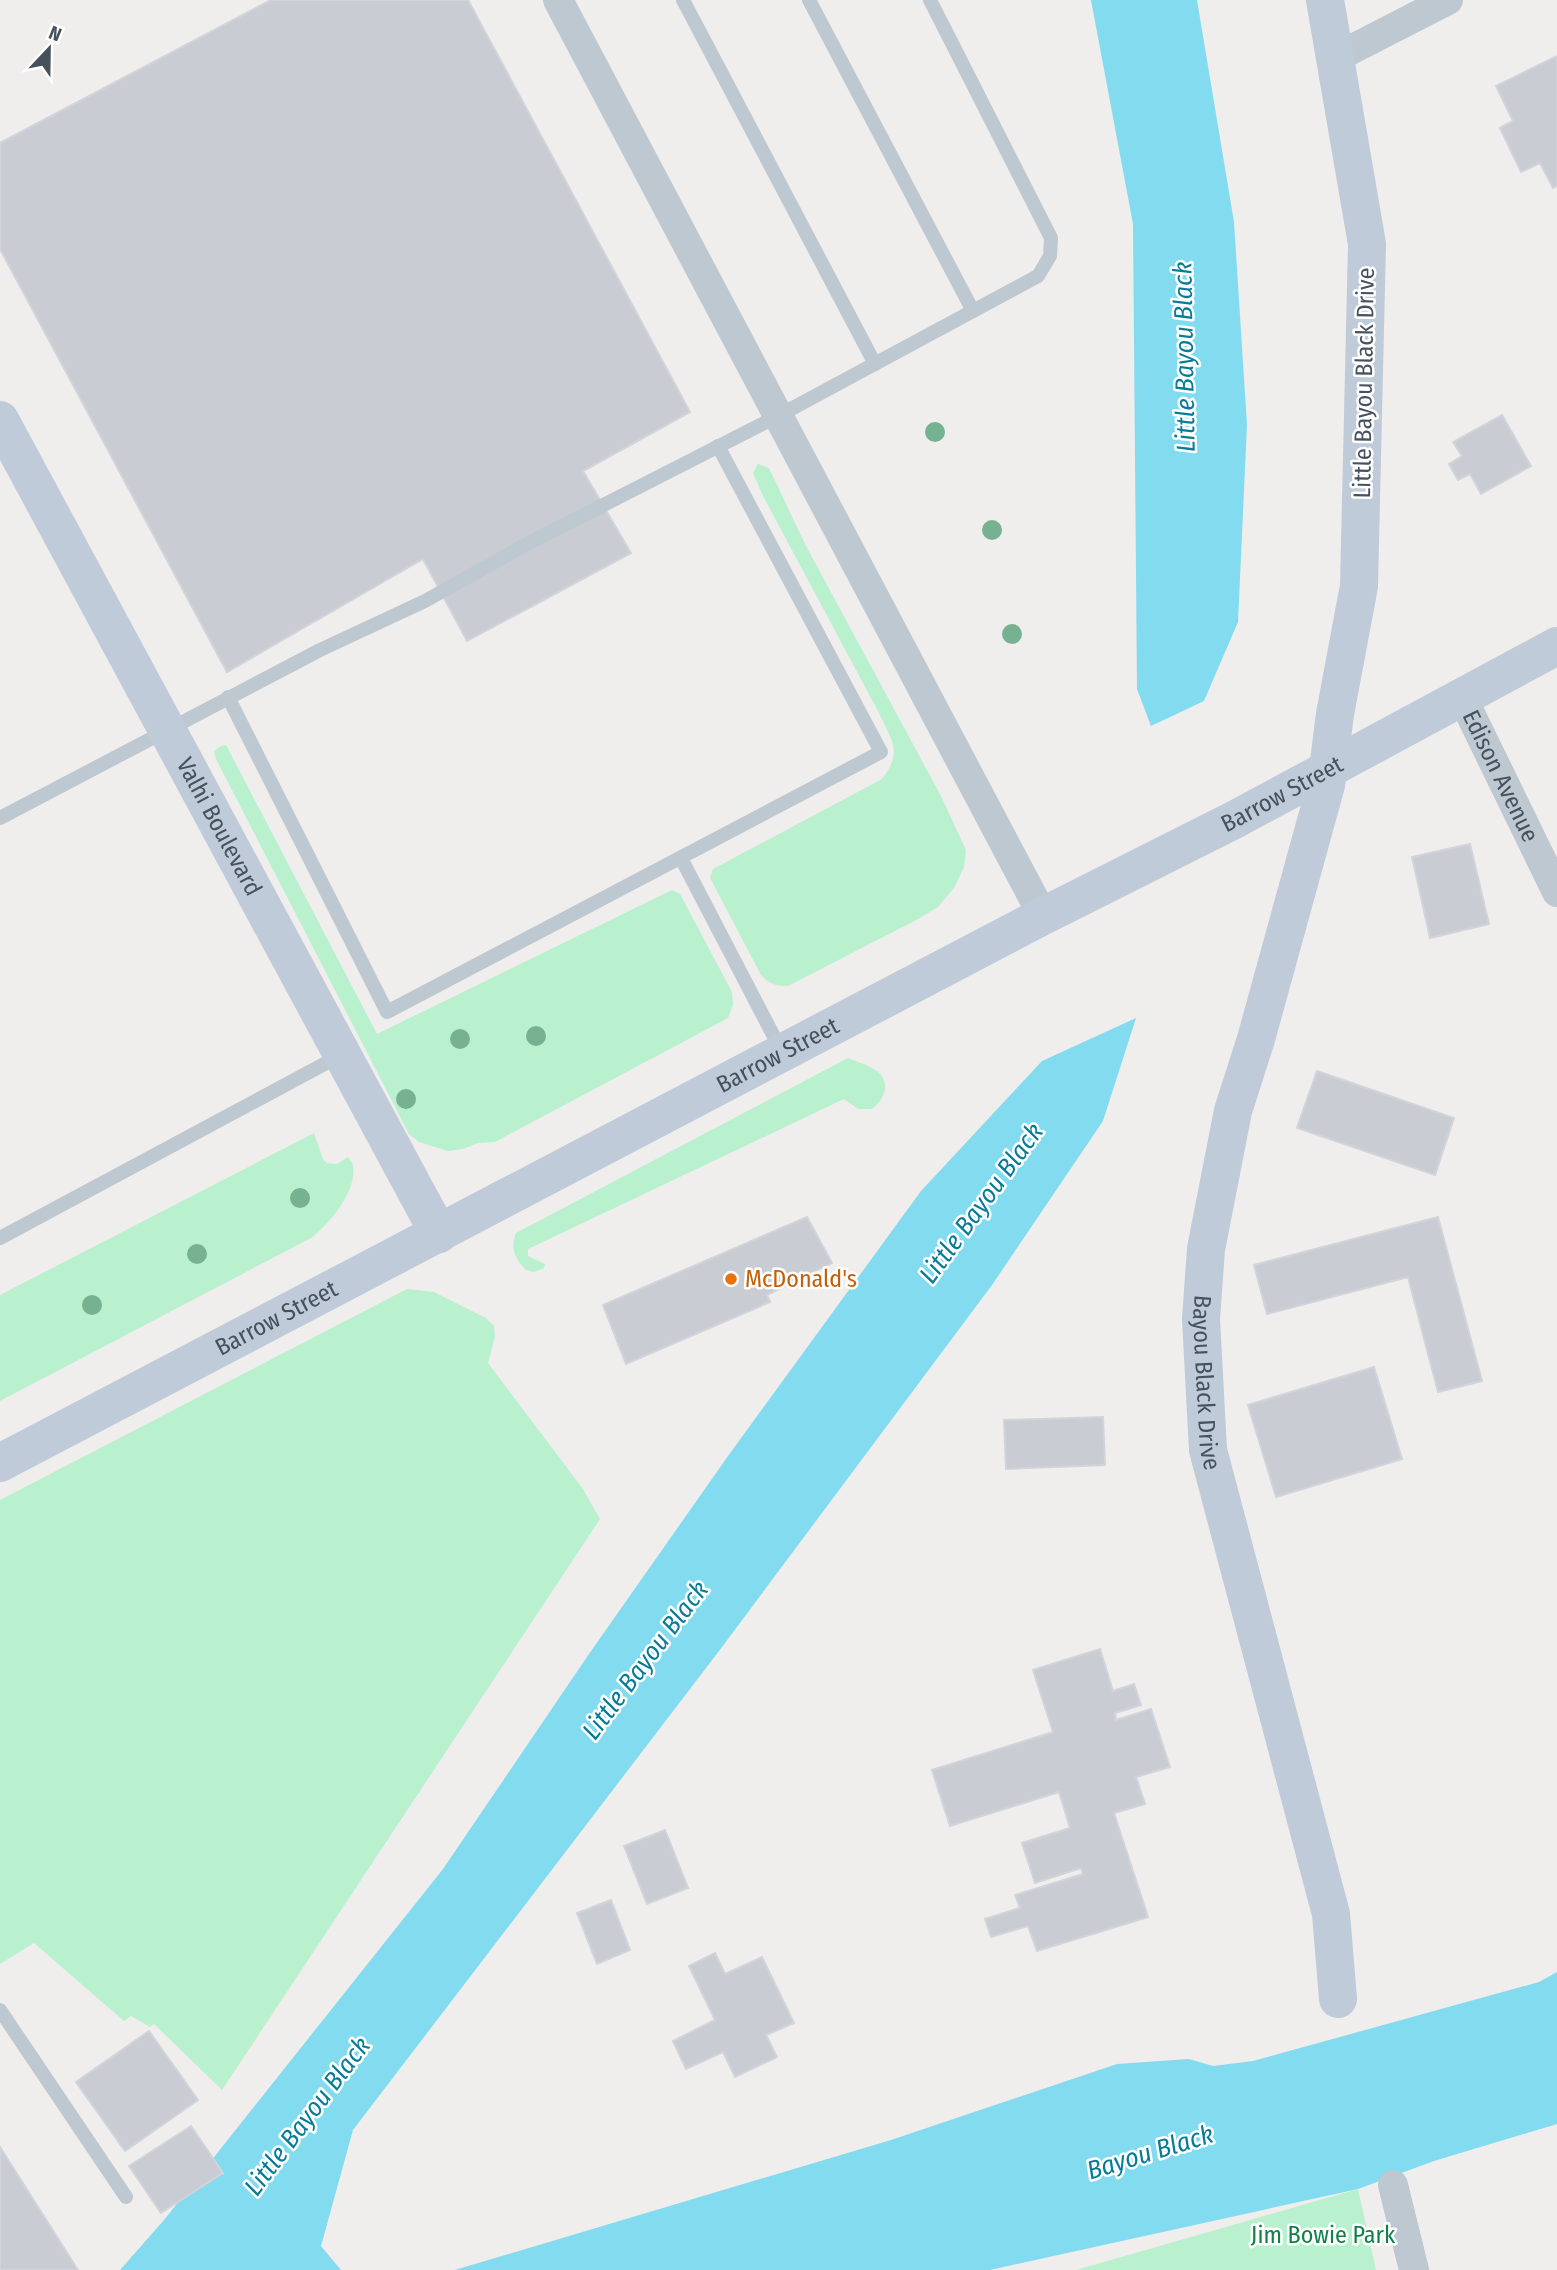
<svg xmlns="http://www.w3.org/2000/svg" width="1557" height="2270" viewBox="0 0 1557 2270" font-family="'Fira Sans Condensed',sans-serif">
<rect width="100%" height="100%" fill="#f0eded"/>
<g fill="#b9f1ce">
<path d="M758,464L769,468L805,544L941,796L966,850L964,867L954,888L938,907L920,918L788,986C776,986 769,984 761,975L710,878L713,869L882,779C903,751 892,742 879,713L763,496L753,473Z"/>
<polygon points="226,745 377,1034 672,890 680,894 732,992 733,1005 728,1018 495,1142 478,1143 463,1149 448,1151 419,1142 409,1134 216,759 214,751 221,746"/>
<path d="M848,1058C856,1062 867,1064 875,1070C892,1080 885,1100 872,1109H858L844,1099L528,1249V1256L545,1264L544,1268L534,1272L526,1270C515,1259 510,1248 516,1233Z"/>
<path d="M314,1133L323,1159L327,1163L337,1164L348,1157C350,1160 353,1163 353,1167C357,1191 329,1225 311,1238L0,1401V1295Z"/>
<polygon points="407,1289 434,1292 486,1318 494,1326 495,1337 488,1363 583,1489 600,1519 222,2090 154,2024 150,2027 131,2016 124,2021 34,1943 0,1964 0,1500"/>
<polygon points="1358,2189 1376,2270 1076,2270"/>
</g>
<g fill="#83dbf0">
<polygon points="1091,0 1197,0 1234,222 1247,425 1238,622 1204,701 1151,726 1137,689 1133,224"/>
<polygon points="1136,1018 1103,1121 992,1285 719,1651 353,2130 321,2246 341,2270 120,2270 164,2220 443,1869 589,1654 728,1456 921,1191 1042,1061"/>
<polygon points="1557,1972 1557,2124 1434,2161 1358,2189 990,2270 455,2270 891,2140 1117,2064 1189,2059 1213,2066 1253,2061 1539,1982"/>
</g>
<g fill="#caccd3" stroke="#d1d4da" stroke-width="2">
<polygon points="271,0 468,0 690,412 583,471 631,553 467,641 423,559 227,672 0,249 0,143"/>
<polygon points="1557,56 1557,186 1553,188 1540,163 1521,172 1500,128 1513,121 1496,86"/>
<polygon points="1502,415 1531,466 1481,494 1470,474 1458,480 1449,464 1462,456 1453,442"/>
<polygon points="1470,844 1489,924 1430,938 1412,857"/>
<polygon points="1317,1071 1454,1118 1435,1175 1297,1128"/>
<polygon points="807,1217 832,1263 767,1295 770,1302 626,1364 603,1305"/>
<polygon points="1438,1217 1482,1381 1438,1392 1408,1277 1267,1314 1254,1265"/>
<polygon points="1374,1367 1402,1459 1276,1497 1248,1405"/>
<polygon points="1103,1417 1105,1465 1006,1469 1004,1420"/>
<polygon points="1100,1649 1113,1691 1134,1684 1141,1705 1115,1713 1116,1720 1151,1709 1170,1767 1136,1777 1145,1804 1114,1813 1148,1917 1037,1951 1028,1926 991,1937 985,1919 1020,1908 1015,1895 1083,1874 1081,1868 1035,1883 1022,1843 1070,1828 1059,1792 950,1826 932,1770 1053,1732 1033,1670"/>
<polygon points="665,1830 688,1888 647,1904 624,1846"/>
<polygon points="611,1900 630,1950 597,1964 577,1913"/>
<polygon points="715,1953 725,1974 762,1957 794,2023 766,2035 777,2057 735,2077 723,2052 686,2069 673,2041 715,2020 689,1966"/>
<polygon points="149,2031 198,2100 125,2151 76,2082"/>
<polygon points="191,2126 223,2173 161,2213 129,2166"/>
<polygon points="0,2147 78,2270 0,2270"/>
</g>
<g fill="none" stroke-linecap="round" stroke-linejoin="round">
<g stroke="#bdc8d1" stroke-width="14">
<polyline points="683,0 875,364"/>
<polyline points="809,0 973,311"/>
<polyline points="228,697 387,1012 881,752 718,446"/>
<polyline points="0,818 320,650 425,601 525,545 778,416 1038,276 1050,256 1051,238 930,0"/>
<polyline points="681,858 782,1052"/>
<polyline points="0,1238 341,1055"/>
<polyline points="0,2010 126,2197"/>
</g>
<g stroke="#bdc8d1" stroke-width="30">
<polyline points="558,0 1043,916"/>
<polyline points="1335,58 1448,0"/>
<path id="s1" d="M1462,697L1557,892"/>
<polyline points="1393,2185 1414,2270"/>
</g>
<g stroke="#bfcbd8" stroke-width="38">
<path id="s2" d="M1325,0L1367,244L1359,586L1335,714L1326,785L1256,1039L1233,1111L1206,1249L1201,1319L1208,1450L1331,1914L1338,1999"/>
<path id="s3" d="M0,420L439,1234"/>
<path id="s4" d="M0,1463L1043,916L1234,820L1557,646"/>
</g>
</g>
<g fill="#76b292">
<circle cx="935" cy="432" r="10"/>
<circle cx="992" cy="530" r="10"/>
<circle cx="1012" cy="634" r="10"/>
<circle cx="536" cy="1036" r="10"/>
<circle cx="460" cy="1039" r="10"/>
<circle cx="406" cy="1099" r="10"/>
<circle cx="300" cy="1198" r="10"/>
<circle cx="197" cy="1254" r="10"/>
<circle cx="92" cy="1305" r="10"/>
</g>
<circle fill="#e8710a" stroke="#fff" stroke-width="2.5" cx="731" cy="1279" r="7"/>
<g text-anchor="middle" stroke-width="5" stroke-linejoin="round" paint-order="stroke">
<g font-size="24" fill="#45515c" stroke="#fff">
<text transform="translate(1364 383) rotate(-89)" y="8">Little Bayou Black Drive</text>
<text dy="8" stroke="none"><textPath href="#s1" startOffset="88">Edison Avenue</textPath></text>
<text dy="8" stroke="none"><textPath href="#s4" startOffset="1446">Barrow Street</textPath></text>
<text dy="8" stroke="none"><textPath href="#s3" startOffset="462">Valhi Boulevard</textPath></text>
<text dy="8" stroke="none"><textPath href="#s4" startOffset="878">Barrow Street</textPath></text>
<text dy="8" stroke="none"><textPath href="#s4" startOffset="312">Barrow Street</textPath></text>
<text dy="8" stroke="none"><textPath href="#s2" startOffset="1405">Bayou Black Drive</textPath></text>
</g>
<g font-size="24" fill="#c56008" stroke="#fff" text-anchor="start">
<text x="745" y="1287">McDonald's</text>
</g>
<g font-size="24" fill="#128148" stroke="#fff">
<text x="1323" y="2243">Jim Bowie Park</text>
</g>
<g font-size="26" font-style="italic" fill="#077b97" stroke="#fff">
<text transform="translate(1184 357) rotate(-91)" y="9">Little Bayou Black</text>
<text transform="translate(981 1203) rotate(-54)" y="9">Little Bayou Black</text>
<text transform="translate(645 1660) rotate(-53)" y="9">Little Bayou Black</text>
<text transform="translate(307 2116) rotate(-53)" y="9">Little Bayou Black</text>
<text transform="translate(1150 2152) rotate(-17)" y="9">Bayou Black</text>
</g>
</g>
<g transform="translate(49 49) rotate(22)" stroke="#ffffff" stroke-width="5" paint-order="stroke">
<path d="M0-5L12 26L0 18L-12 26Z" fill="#45515c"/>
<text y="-10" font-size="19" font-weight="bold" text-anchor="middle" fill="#45515c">N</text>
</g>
</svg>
